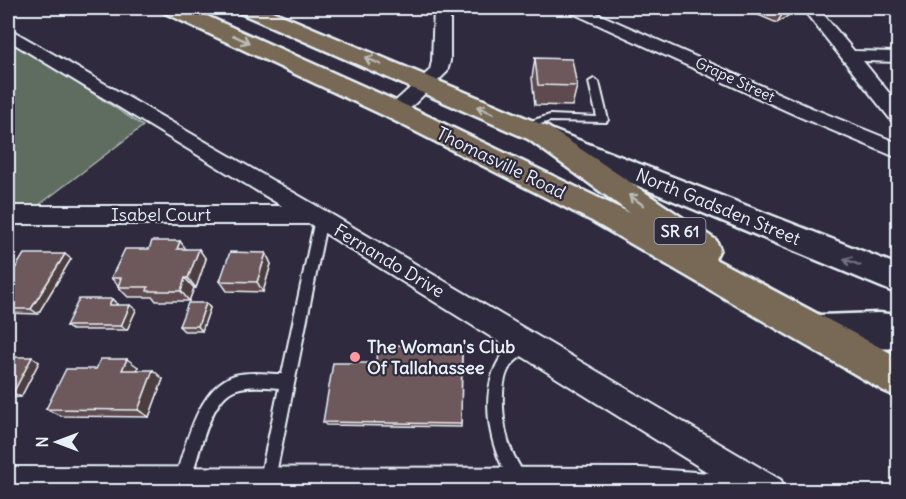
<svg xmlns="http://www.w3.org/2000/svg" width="906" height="499" viewBox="0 0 906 499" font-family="Delius,sans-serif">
<rect width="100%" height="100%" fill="#2f2a3d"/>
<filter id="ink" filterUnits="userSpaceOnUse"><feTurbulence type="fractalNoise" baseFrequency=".0167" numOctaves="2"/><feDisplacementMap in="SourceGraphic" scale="12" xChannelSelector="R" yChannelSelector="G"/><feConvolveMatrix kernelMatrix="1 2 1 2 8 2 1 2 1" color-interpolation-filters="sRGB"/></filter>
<g filter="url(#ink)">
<polygon fill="#5f6c61" stroke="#a4aeac" stroke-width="1.5" points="8,38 143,126 35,208 8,208"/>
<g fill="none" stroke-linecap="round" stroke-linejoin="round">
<g stroke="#e8f1f8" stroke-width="4">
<g id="lane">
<polygon points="594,79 599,82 608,120 606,122 550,121 524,129 521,128 521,124 550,115 597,117 589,82"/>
<path d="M321,215L327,219L273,489L267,491L261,489L259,483L279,388C266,387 250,385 237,389C208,397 198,463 188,488L182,490L176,488L174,482C185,449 197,387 235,375C250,371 267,374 282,374L315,219Z"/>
<path d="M526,338L531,340L533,344C528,354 516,358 510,367C498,383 503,431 511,449C515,460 523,471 528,482L526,488L520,490L514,488C508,477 501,466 497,454C483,417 481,355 526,338Z"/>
</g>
</g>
<g stroke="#e8f1f8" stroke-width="4">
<g id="street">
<polygon points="434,8 450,8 450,61 447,72 403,115 396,117 389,115 386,111 389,107 430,70 432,61"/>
<polygon points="565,8 585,8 814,109 898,143 898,158 800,117 568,11"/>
<polygon points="802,8 818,8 854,51 898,52 898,62 863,61 898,104 898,122 891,120"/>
<polygon points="8,28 329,213 781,480 785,492 8,492 8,467 640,468 709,473 310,224 8,224 8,206 282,206 8,40"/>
</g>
</g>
<g stroke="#e8f1f8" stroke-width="5">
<g id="secondary">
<polygon points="545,127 898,265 898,294 535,143 531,136 535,129"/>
<path d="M879,313L898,315V349C870,347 833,353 807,344L802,332L807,320L820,315Z"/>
</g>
</g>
<g stroke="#e8f1f8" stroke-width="5">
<polygon id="primary" points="162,8 189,8 405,105 630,213 528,139 240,13 237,8 265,8 548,127 716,240 720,249 715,259 898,357 898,397 884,391 592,221 387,117 165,13"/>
</g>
<use href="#lane" fill="#2f2a3d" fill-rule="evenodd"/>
<use href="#street" fill="#2f2a3d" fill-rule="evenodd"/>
<use href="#secondary" fill="#2f2a3d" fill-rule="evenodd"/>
<use href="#primary" fill="#776954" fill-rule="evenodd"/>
</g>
<g fill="#5e4c4f" stroke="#e8f1f8" stroke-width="1.5">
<polygon points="742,8 794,8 789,15 777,23"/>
<polygon points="535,58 577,86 572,106 535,105 532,78"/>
<polygon points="185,249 206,259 196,288 194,288 189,301 156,301 153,297 128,297 118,287 118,285 111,278"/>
<polygon points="266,253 271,264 263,292 227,291 220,281"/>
<polygon points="71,259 38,314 8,313 8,280"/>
<polygon points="112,299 117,304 117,305 136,310 127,330 72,330 66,326"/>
<polygon points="206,303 210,308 202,331 184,331 179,326"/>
<polygon points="462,346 461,427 326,425 323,422 376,363"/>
<polygon points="8,352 10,354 8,357 39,362 21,397 8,398"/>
<polygon points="138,367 137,370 163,379 149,417 61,416 46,409 96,369"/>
</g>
<g fill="#4c3e40" stroke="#e8f1f8" stroke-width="1.5">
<polygon points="786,8 794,8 789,15 777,23"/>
<polygon points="180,241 188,252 177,249"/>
<polygon points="199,249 206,259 196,288 188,278"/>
<polygon points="266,253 271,264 263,292 257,282"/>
<polygon points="65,254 71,259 38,314 31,309"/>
<polygon points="185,278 194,288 189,301 181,291"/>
<polygon points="112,299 117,304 114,310 109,305"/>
<polygon points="206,303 210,308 202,331 198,326"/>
<polygon points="130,305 136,310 127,330 121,326"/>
<polygon points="32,357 39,362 21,397 13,393"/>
<polygon points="127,359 138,367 134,378 122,370"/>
<polygon points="153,370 163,379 149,417 138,410"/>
</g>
<g fill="#6d585c" stroke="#e8f1f8" stroke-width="1.5">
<polygon points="535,58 572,59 577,86 538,85"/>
<polygon points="152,241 180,241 177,249 199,249 188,278 185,278 181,291 147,291 148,287 118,287 121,278 111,278 125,249 149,249"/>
<polygon points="230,252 266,253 257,282 220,281"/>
<polygon points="24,254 65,254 31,309 8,309 8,280"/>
<polygon points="79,299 112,299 109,305 130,305 121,326 66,326"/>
<polygon points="188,303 206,303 198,326 179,326"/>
<polygon points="377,345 462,346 461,424 323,422 333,363 376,363"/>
<polygon points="8,357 32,357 13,393 8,393"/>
<polygon points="101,359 127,359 122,370 153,370 138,410 46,409 66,369 96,369"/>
</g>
<defs><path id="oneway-shaft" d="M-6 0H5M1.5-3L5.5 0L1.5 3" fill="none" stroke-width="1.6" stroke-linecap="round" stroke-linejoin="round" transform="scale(1.5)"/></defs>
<g stroke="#bbbbb6">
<use href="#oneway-shaft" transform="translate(241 39) rotate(25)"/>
<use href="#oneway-shaft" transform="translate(373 61) rotate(-157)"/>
<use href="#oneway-shaft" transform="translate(485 110) rotate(-156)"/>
<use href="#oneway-shaft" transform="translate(636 200) rotate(-144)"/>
</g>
<use stroke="#70707e" href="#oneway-shaft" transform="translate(852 262) rotate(-158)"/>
</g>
<circle fill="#ff9aa2" stroke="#2f2a3d" stroke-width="2" cx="355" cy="357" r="6"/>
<g text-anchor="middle" stroke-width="4.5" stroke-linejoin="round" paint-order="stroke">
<g font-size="15" fill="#e8f1f8" stroke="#2f2a3d">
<text transform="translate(735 80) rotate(25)" y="5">Grape Street</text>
</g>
<rect fill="#2f2a3d" stroke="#b0b5c0" stroke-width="1.5" x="654.5" y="218" width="51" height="26" rx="4.5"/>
<g font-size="16" font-weight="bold" fill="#e8f1f8">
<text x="680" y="237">SR 61</text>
</g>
<g font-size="18" fill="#e8f1f8" stroke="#2f2a3d">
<text transform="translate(501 163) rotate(26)" y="6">Thomasville Road</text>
<text transform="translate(718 207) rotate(22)" y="6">North Gadsden Street</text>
<text x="161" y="221">Isabel Court</text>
<text transform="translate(389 261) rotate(31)" y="6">Fernando Drive</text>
</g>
<g font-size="18" font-weight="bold" fill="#e8f1f8" stroke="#2f2a3d" text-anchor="start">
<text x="367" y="353">The Woman's Club<tspan x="367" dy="21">Of Tallahassee</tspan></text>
</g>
</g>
<rect width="906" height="499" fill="none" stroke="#2f2a3d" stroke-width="30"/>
<rect x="15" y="15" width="876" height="469" fill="none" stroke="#e8f1f8" stroke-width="2" filter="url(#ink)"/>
<g transform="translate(57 442) rotate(270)" stroke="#2f2a3d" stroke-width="4.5" paint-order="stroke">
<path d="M0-4.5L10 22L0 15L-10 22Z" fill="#e8f1f8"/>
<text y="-9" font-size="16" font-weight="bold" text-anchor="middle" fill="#e8f1f8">N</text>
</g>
</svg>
